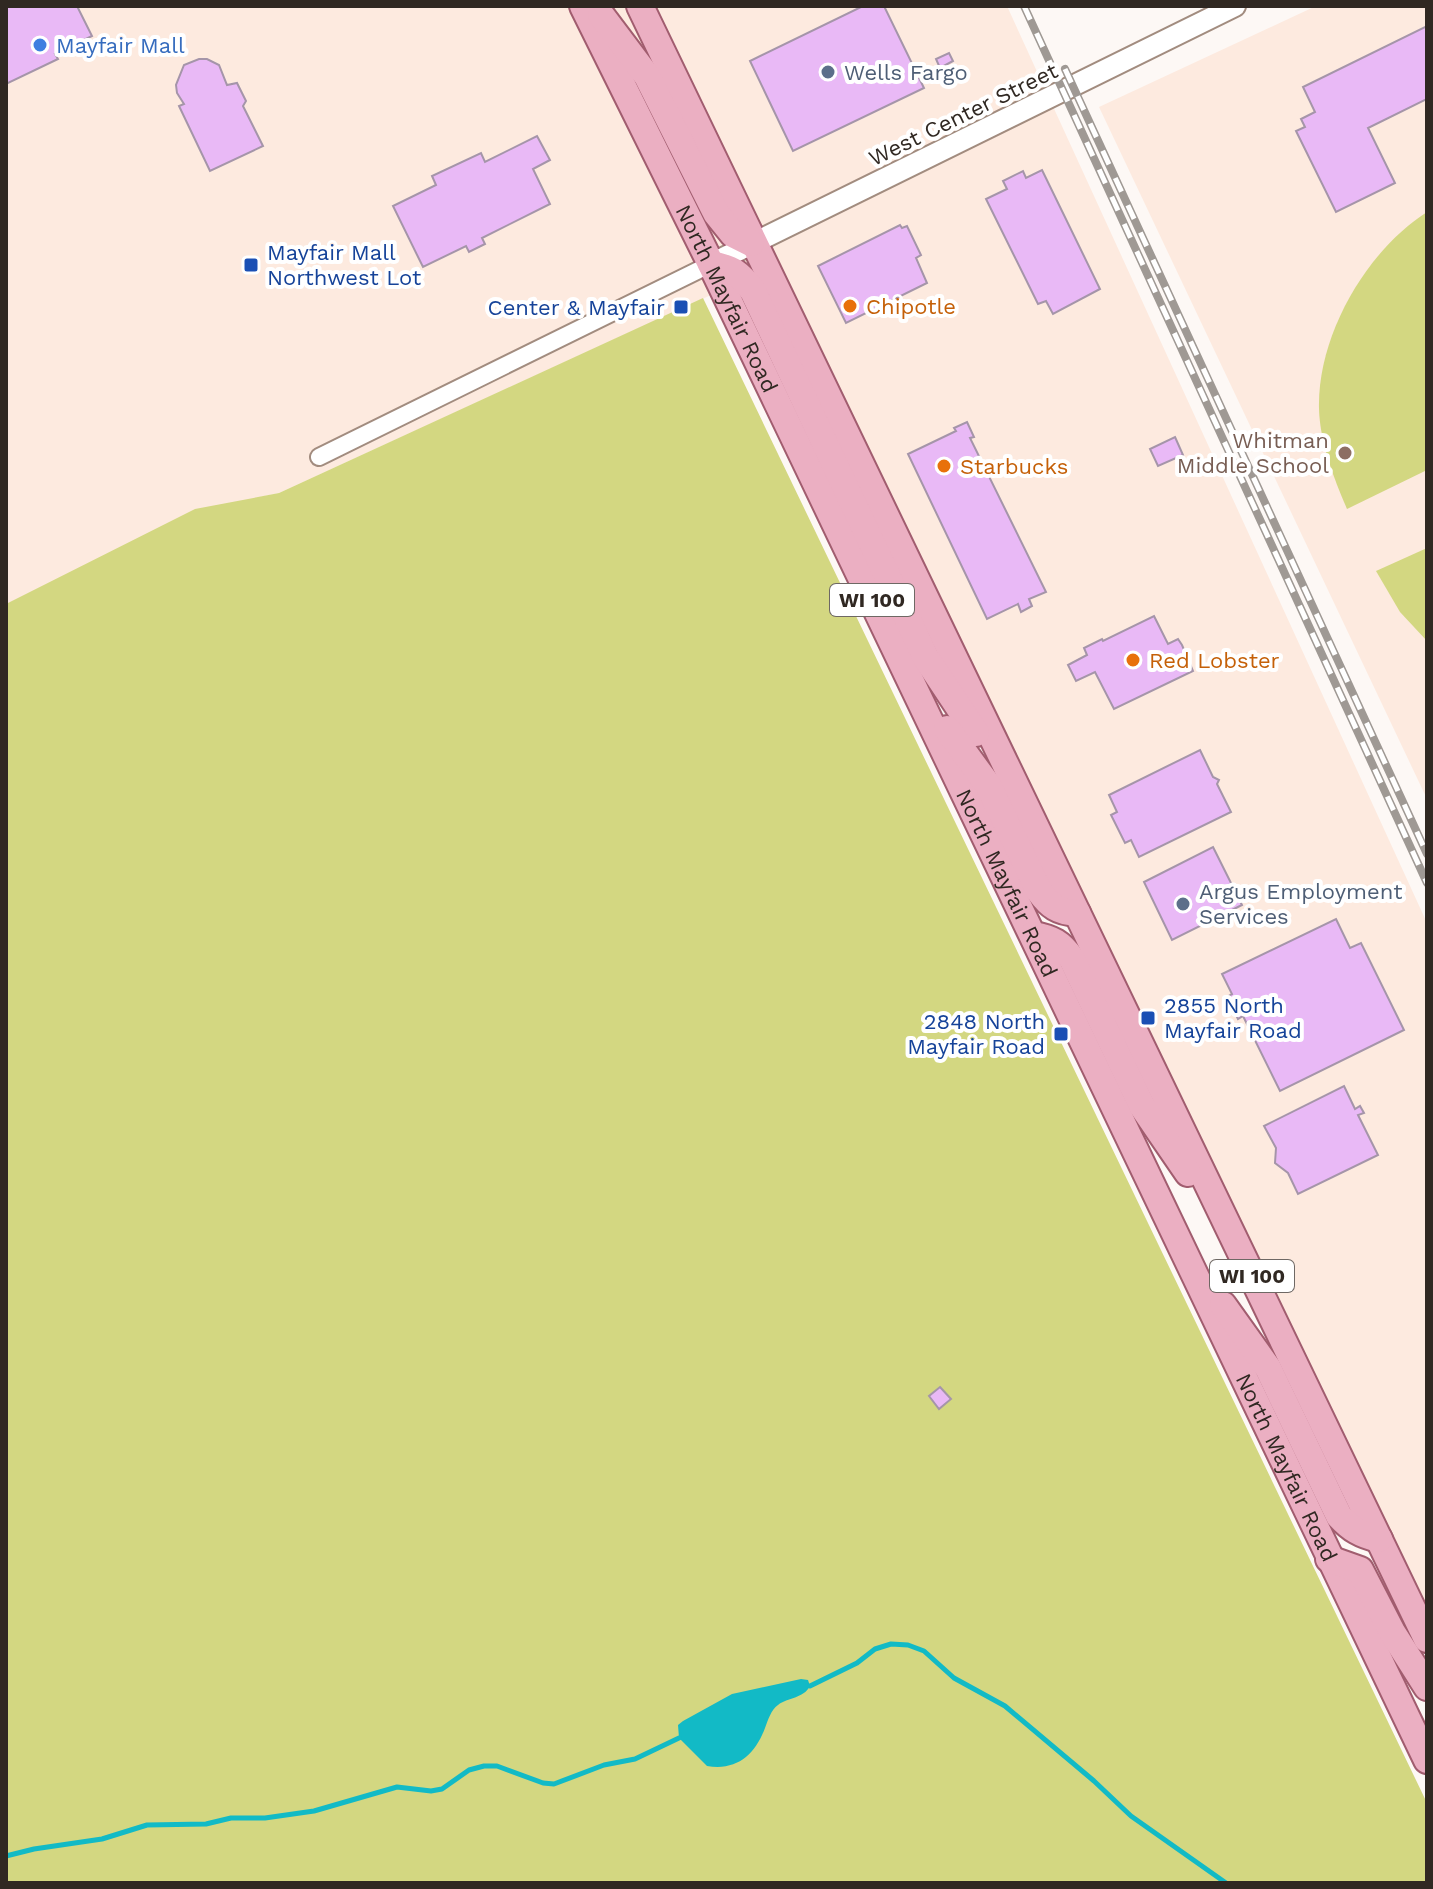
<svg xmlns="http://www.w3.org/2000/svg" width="1433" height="1889" viewBox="0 0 1433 1889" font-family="'Work Sans',sans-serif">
<rect width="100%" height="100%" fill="#fdf8f5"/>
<g fill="#fdeadf">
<polygon points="6,6 1007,6 1427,923 1427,1615 779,264 279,493 199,510 6,605"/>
<polygon points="1316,6 1427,6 1427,799 1099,107"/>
</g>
<g fill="#d3d781">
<path d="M1427,212V470L1347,509C1334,479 1320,443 1319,409C1317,336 1366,251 1427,212Z"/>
<polygon points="703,298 1427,1803 1427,1883 6,1883 6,604 195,509 279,493"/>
<polygon points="1427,548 1427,641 1400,612 1376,571"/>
</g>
<path fill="#12bac6" d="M801,1679L808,1680L810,1686C803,1699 788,1697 778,1705C771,1710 768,1720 765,1728C755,1755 737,1771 707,1766L679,1738L678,1725L683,1721L732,1694Z"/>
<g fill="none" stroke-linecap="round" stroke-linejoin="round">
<g stroke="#12bac6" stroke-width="5">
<polyline points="810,1686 857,1663 875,1649 891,1644 908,1645 924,1651 954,1678 1005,1706 1094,1781 1131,1816 1226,1883"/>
<polyline points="6,1856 34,1849 102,1839 147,1825 206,1824 231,1818 265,1818 314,1811 397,1787 431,1791 442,1789 469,1770 484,1766 497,1766 543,1783 554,1784 604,1765 635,1759 679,1738"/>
</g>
</g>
<g fill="#e9b9f6" stroke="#a595a9" stroke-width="2">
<polygon points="6,6 77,6 92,36 55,54 58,59 6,84"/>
<polygon points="863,6 884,6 924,88 793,151 750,61"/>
<polygon points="1427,26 1427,99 1368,128 1395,183 1336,212 1296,131 1305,127 1301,119 1315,112 1303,87"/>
<polygon points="949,53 953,61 940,68 936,59"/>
<polygon points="199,59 207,59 219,65 227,85 237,83 246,101 243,106 263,146 210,171 179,106 184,104 177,93 176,85 184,65"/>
<polygon points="537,136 550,160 533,169 550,204 482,238 485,244 469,252 466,246 423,267 393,206 436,185 432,176 481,153 485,162"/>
<polygon points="1042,170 1100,289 1053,314 1046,301 1038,304 986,199 1007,189 1003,181 1023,171 1026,178"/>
<polygon points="900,225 902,228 907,226 921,255 916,258 927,283 846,323 818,266"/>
<polygon points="967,422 974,437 970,438 1046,592 1029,599 1032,606 1021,612 1018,604 987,619 908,454 956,431 954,428"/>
<polygon points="1175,437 1183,455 1158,466 1150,449"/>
<polygon points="1154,616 1168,644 1178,639 1182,645 1193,671 1114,709 1095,672 1076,681 1068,665 1087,655 1084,648 1102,639 1103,641"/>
<polygon points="1200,750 1213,777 1219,780 1217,784 1231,812 1139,857 1131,840 1125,843 1111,815 1117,812 1109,795"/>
<polygon points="1213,847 1242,905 1172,940 1144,882"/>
<polygon points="1336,919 1350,948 1361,943 1404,1030 1280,1091 1243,1016 1238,1019 1227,997 1232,994 1222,974"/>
<polygon points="1344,1086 1355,1109 1360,1106 1364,1113 1358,1115 1378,1155 1298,1194 1288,1173 1275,1163 1276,1148 1264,1126"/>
<polygon points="940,1387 951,1399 939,1409 929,1396"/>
</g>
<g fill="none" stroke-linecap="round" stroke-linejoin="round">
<g stroke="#a28c7f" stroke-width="20">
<polyline id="minor" points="319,457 711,264"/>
</g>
<g stroke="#a28c7f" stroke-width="24">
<polyline id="tertiary" points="711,264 1235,6"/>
</g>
<g stroke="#a15d6f" stroke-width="30">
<g id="primary">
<path id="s1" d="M583,6L711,264L1427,1760"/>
<polyline points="640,6 1427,1639"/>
<polyline points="601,15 647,76 716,213 733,234 751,243"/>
<path d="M711,264C733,268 740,274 753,291L926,658L976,733"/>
<path d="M947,729L988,785L1039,891C1050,906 1058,912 1077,913"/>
<path d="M1033,935C1052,938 1061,943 1072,959L1142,1106L1188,1173"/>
<path d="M1223,1305L1268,1368L1339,1516C1351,1529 1361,1535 1379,1539"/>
<polyline points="1329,1559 1360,1570 1392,1632 1427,1687"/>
</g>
</g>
<use href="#minor" stroke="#fff" stroke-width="16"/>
<use href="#tertiary" stroke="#fff" stroke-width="20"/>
<use href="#primary" stroke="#ebafc2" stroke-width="26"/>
<g stroke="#9f9994" stroke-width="8">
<g id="rail">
<polyline points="1024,6 1427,883"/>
<polyline points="1065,69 1427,854"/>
</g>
</g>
<use href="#rail" stroke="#fff" stroke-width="5" stroke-dasharray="15" stroke-linecap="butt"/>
</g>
<circle fill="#3f7fe0" stroke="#fff" stroke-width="3" cx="40" cy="45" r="8"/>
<g fill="#5c6f8a" stroke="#fff" stroke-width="3">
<circle cx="828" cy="72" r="8"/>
<circle cx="1183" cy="904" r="8"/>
</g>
<g fill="#1a4fb4" stroke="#fff" stroke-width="3">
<rect x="243" y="257" width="16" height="16" rx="4"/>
<rect x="673" y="299" width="16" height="16" rx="4"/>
<rect x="1140" y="1010" width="16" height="16" rx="4"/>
<rect x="1053" y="1026" width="16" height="16" rx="4"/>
</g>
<g fill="#e8710a" stroke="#fff" stroke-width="3">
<circle cx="850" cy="306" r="8"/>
<circle cx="944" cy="466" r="8"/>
<circle cx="1133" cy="660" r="8"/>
</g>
<circle fill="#8d6e63" stroke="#fff" stroke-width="3" cx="1345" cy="453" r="8"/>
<g text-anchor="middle" stroke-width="8" stroke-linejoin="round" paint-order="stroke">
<g fill="#fff" stroke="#6e6864" stroke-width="2">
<rect x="830" y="584" width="84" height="32" rx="6"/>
<rect x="1210" y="1260" width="84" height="32" rx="6"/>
</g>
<g font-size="20" font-weight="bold" fill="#302822">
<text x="872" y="607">WI 100</text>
<text x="1252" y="1283">WI 100</text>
</g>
<g font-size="22" fill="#366cbe" stroke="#fff" text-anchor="start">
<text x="56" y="53">Mayfair Mall</text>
</g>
<g font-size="22" fill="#4e5e75" stroke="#fff" text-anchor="start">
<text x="844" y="80">Wells Fargo</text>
<text x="1199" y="899">Argus Employment<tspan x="1199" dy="25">Services</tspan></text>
</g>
<g font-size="22" fill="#302822" stroke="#fff">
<text transform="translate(963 114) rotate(-26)" y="8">West Center Street</text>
<text dy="8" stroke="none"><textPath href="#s1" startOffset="326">North Mayfair Road</textPath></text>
<text dy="8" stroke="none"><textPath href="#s1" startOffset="974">North Mayfair Road</textPath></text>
<text dy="8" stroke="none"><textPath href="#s1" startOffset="1622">North Mayfair Road</textPath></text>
</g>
<g font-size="22" fill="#164399" stroke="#fff" text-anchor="start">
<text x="267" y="260">Mayfair Mall<tspan x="267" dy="25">Northwest Lot</tspan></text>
<text x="665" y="315" text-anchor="end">Center &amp; Mayfair</text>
<text x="1164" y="1013">2855 North<tspan x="1164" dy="25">Mayfair Road</tspan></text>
<text x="1045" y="1029" text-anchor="end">2848 North<tspan x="1045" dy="25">Mayfair Road</tspan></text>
</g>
<g font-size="22" fill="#c56008" stroke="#fff" text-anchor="start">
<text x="866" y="314">Chipotle</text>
<text x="960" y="474">Starbucks</text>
<text x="1149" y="668">Red Lobster</text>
</g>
<g font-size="22" fill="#785e54" stroke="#fff" text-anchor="end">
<text x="1329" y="448">Whitman<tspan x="1329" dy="25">Middle School</tspan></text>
</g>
</g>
<rect width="1433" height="1889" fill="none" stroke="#302822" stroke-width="16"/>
</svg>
